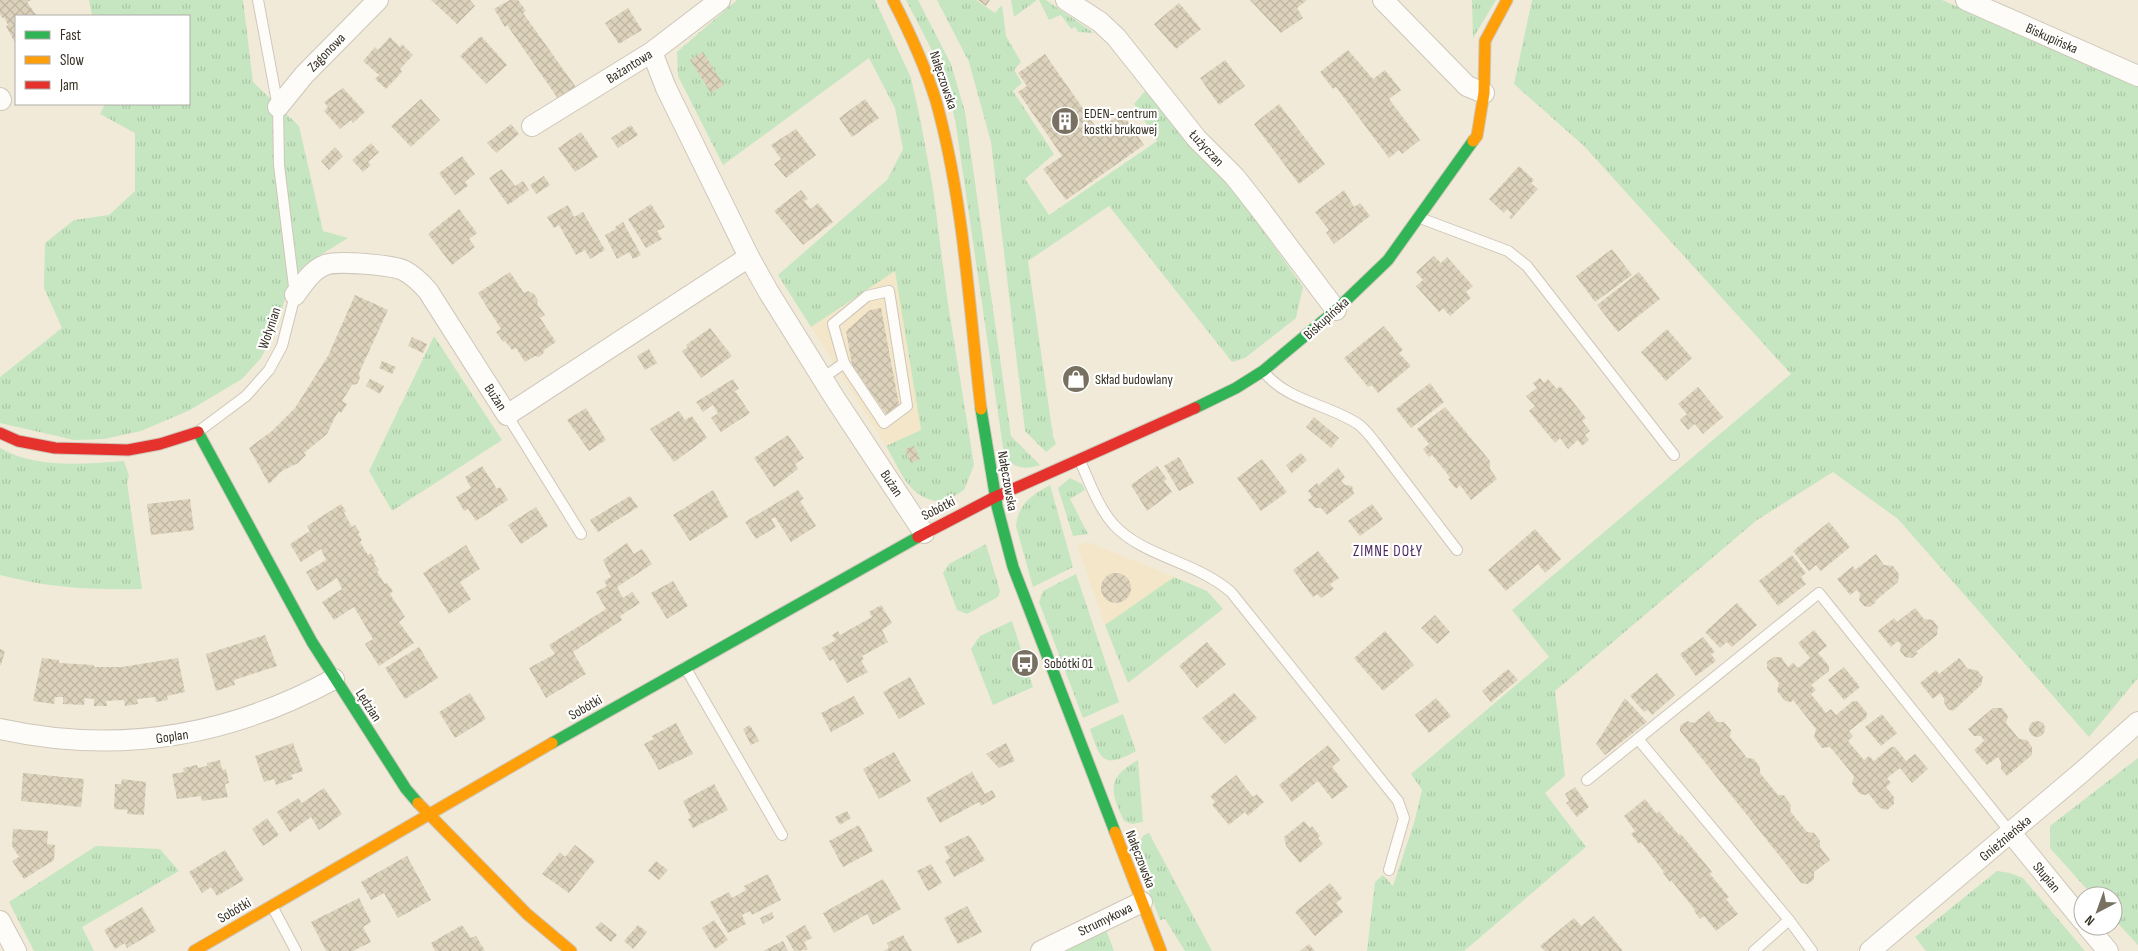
<svg xmlns="http://www.w3.org/2000/svg" width="2138" height="951" viewBox="0 0 2138 951" font-family="'Sofia Sans Condensed',sans-serif">
<defs>
<pattern id="grass-tufts" width="24" height="20" patternUnits="userSpaceOnUse" patternTransform="scale(1.25)"><rect width="24" height="20" fill="#c5e6c0"/><path d="M3 7l-1-3M5 7V3M7 7l1-3M15 17l-1-3M17 17v-4M19 17l1-3" fill="none" stroke="#aac6a5"/></pattern>
<pattern id="building-cross-hatch" width="8" height="8" patternUnits="userSpaceOnUse" patternTransform="scale(1.25)"><rect width="8" height="8" fill="#ddd3bc"/><path d="M0 0l8 8M0 8l8-8" fill="none" stroke="#beb5a1"/></pattern>
</defs>
<rect width="100%" height="100%" fill="#f2ead8"/>
<g fill="#f4e6c9">
<polygon points="895,271 921,431 886,446 811,327"/>
<polygon points="1088,542 1115,553 1174,577 1105,625 1077,545"/>
</g>
<g fill="url(#grass-tufts)">
<polygon points="89,0 243,0 253,82 299,126 323,231 348,238 306,264 289,282 278,326 261,358 242,379 190,410 141,431 104,439 74,440 0,423 0,377 62,328 44,288 45,243 74,220 109,215 135,191 135,133 100,114 105,104 189,104 189,16 92,16"/>
<path d="M737,0H875L911,78L920,118L933,189L948,304L974,465L964,490L945,502C909,501 902,473 886,446L921,430L895,271L811,327L778,275L887,180L903,149L895,108L869,58L723,165L678,76L677,52Z"/>
<path d="M906,0H918L951,64L965,112L1011,436L1040,465C1024,470 1013,469 1004,454L955,119L940,66Z"/>
<polygon points="937,0 976,0 995,13 1002,5 1006,36 1021,62 1014,70 1022,83 1013,91 1054,154 1025,179 1049,215 1157,141 1134,104 1146,90 1193,148 1236,193 1303,287 1296,318 1245,358 1232,362 1109,206 1028,261 1053,436 1056,444 1046,452 1025,431 991,142 969,62"/>
<polygon points="1011,0 1037,0 1014,17"/>
<polygon points="1039,0 1046,0 1094,33 1078,32 1075,27 1071,29 1061,15 1049,20"/>
<polygon points="1472,0 1496,0 1473,38"/>
<polygon points="1532,0 1942,0 2138,85 2138,678 2089,737 1898,519 1833,472 1757,520 1555,691 1565,776 1545,793 1586,847 1464,951 1367,951 1375,882 1383,875 1393,886 1414,823 1422,790 1411,774 1549,657 1512,610 1791,374 1584,146 1514,84"/>
<polygon points="434,336 502,440 392,511 369,471"/>
<path d="M0,448C37,469 83,464 124,461L129,476L127,482L142,589C91,590 50,588 0,575Z"/>
<polygon points="1070,478 1082,484 1085,490 1070,499 1088,534 1073,536 1058,488"/>
<path d="M1050,485L1073,567L1033,587L1016,526C1018,504 1032,495 1050,485Z"/>
<polygon points="986,544 1000,591 998,597 967,614 957,610 943,573 949,564"/>
<polygon points="1076,574 1119,702 1083,718 1039,602 1043,591"/>
<polygon points="1174,577 1207,591 1223,609 1128,683 1105,625"/>
<polygon points="1012,621 1033,687 993,705 971,649 980,636"/>
<path d="M1123,714L1136,751C1103,770 1100,759 1090,729Z"/>
<polygon points="2138,758 2138,945 2113,918 2113,896 2093,896 2050,848 2050,826"/>
<path d="M1138,760L1143,822L1132,824L1124,821C1110,791 1106,778 1138,760Z"/>
<polygon points="1149,833 1212,951 1185,951 1165,919 1160,920 1139,865 1136,847 1144,835"/>
<polygon points="96,846 160,849 179,871 82,927 94,951 34,951 9,902"/>
<polygon points="1997,871 2010,873 2023,878 2085,951 1926,951 1915,937"/>
<polygon points="1105,927 1114,951 1064,951"/>
</g>
<g fill="url(#building-cross-hatch)">
<polygon points="0,0 31,0 27,2 37,16 16,16 16,45 6,26 8,25 4,17 2,18 0,14"/>
<polygon points="431,0 470,0 475,6 457,24"/>
<polygon points="510,0 518,0 526,11 523,13 578,90 561,103 507,25 505,27 494,9"/>
<polygon points="978,0 990,0 986,6"/>
<polygon points="1250,0 1307,0 1297,8 1303,18 1281,33"/>
<polygon points="1179,3 1201,29 1176,49 1154,24"/>
<polygon points="628,8 642,30 619,44 605,23"/>
<polygon points="481,36 507,65 486,84 460,56"/>
<polygon points="390,37 400,47 402,44 413,55 400,69 402,72 386,89 375,79 379,75 363,61 375,47 378,50"/>
<polygon points="1348,50 1373,79 1385,70 1401,90 1389,99 1420,140 1402,154 1399,150 1389,158 1336,87 1333,89 1320,72"/>
<polygon points="703,52 724,85 711,93 690,60"/>
<polygon points="1045,54 1098,130 1122,113 1144,145 1066,200 1043,169 1062,156 1018,92 1027,86 1018,73"/>
<polygon points="1225,60 1245,86 1219,105 1200,78"/>
<polygon points="343,88 365,112 353,123 351,120 340,129 324,111 328,107 324,102"/>
<polygon points="421,99 440,120 411,147 391,126"/>
<polygon points="865,99 879,118 852,137 839,118"/>
<polygon points="1279,104 1325,164 1299,184 1254,124"/>
<polygon points="511,124 519,134 496,153 487,143"/>
<polygon points="631,125 638,135 618,148 611,138"/>
<polygon points="796,129 816,155 786,178 774,164 781,159 771,145"/>
<polygon points="581,132 598,157 575,172 558,148"/>
<polygon points="371,143 379,152 368,162 371,165 363,172 352,160"/>
<polygon points="335,147 343,156 329,170 321,161"/>
<polygon points="462,156 475,174 465,182 468,186 455,195 439,173"/>
<polygon points="1519,166 1534,180 1531,183 1538,189 1511,219 1509,217 1512,214 1507,209 1504,213 1489,199"/>
<polygon points="502,169 515,186 523,181 529,190 508,205 489,178"/>
<polygon points="544,176 550,185 536,194 530,185"/>
<polygon points="801,190 808,199 804,201 811,209 818,203 833,222 803,245 774,211"/>
<polygon points="1344,190 1354,207 1360,203 1370,216 1334,244 1326,233 1329,230 1315,212"/>
<polygon points="651,204 665,227 657,231 662,239 646,248 628,219"/>
<polygon points="568,205 574,217 583,212 605,250 590,259 585,250 576,255 559,225 554,228 547,217"/>
<polygon points="459,209 477,233 469,239 475,247 452,265 428,234"/>
<polygon points="623,222 641,255 633,259 629,252 617,259 605,235 616,229 615,227"/>
<polygon points="1612,249 1632,275 1595,302 1576,276"/>
<polygon points="1434,256 1441,263 1447,257 1473,286 1466,292 1471,298 1450,316 1443,308 1439,312 1416,286 1423,280 1416,272"/>
<polygon points="510,272 524,293 528,291 534,294 538,300 537,304 545,315 540,318 556,342 544,350 543,354 539,357 535,356 525,362 516,348 512,350 505,341 503,342 496,332 501,329 478,293"/>
<polygon points="1639,272 1660,299 1618,332 1597,305"/>
<polygon points="355,295 388,310 359,373 360,378 357,384 352,385 342,401 347,404 341,413 339,411 335,417 327,434 304,453 306,455 298,463 282,471 269,484 249,448 272,431 295,408 328,356"/>
<polygon points="881,308 899,405 886,414 852,365 846,331 870,310"/>
<polygon points="1384,326 1403,350 1399,353 1411,366 1378,393 1372,385 1368,387 1344,358"/>
<polygon points="710,328 732,356 701,378 682,351 688,347 686,345"/>
<polygon points="1667,329 1692,358 1666,381 1641,352"/>
<polygon points="412,337 427,344 423,353 408,346"/>
<polygon points="649,349 657,363 645,370 637,356"/>
<polygon points="382,361 396,367 392,374 379,368"/>
<polygon points="1540,378 1544,383 1548,379 1557,389 1560,386 1586,418 1582,421 1590,431 1585,435 1589,440 1582,446 1578,440 1568,449 1560,438 1555,443 1529,411 1535,406 1526,396 1537,388 1533,383"/>
<polygon points="370,379 384,386 380,394 366,386"/>
<polygon points="733,379 739,389 735,391 750,413 721,432 711,418 718,413 713,405 703,412 696,402"/>
<polygon points="1430,383 1444,402 1411,428 1396,409"/>
<polygon points="1698,387 1723,417 1703,434 1695,424 1688,430 1680,420 1687,414 1678,404"/>
<polygon points="1445,407 1490,461 1490,469 1497,479 1471,500 1460,485 1456,489 1448,479 1450,478 1446,472 1432,455 1429,457 1423,449 1429,444 1417,429"/>
<polygon points="586,408 606,440 589,451 567,420"/>
<polygon points="679,411 685,420 692,416 707,438 674,462 650,429"/>
<polygon points="1314,417 1339,438 1331,448 1306,427"/>
<polygon points="788,435 804,458 795,464 798,469 774,487 754,458"/>
<polygon points="914,446 920,459 911,463 905,449"/>
<polygon points="1301,453 1307,460 1292,473 1286,465"/>
<polygon points="1179,457 1194,483 1179,491 1164,466"/>
<polygon points="1262,459 1287,492 1261,511 1237,478"/>
<polygon points="482,466 497,489 500,487 508,500 476,521 468,509 464,511 456,497 471,488 465,477"/>
<polygon points="1157,466 1167,479 1164,481 1172,492 1147,511 1131,485"/>
<polygon points="1338,468 1345,477 1341,481 1345,485 1352,486 1354,494 1327,515 1321,508 1315,508 1308,500 1312,497 1308,491 1317,483 1319,485 1322,482"/>
<polygon points="713,490 728,517 690,541 673,515"/>
<polygon points="798,490 804,499 800,501 816,526 791,542 775,517 771,519 776,527 756,539 745,522"/>
<polygon points="630,496 638,507 598,532 590,520"/>
<polygon points="190,499 194,530 151,535 147,504"/>
<polygon points="341,504 346,511 344,513 352,527 355,525 360,533 358,534 362,540 360,542 368,555 371,553 376,562 374,563 379,570 377,572 385,584 387,583 393,591 390,594 405,617 399,622 414,643 379,666 365,644 373,639 354,607 334,620 322,602 342,589 337,578 317,591 306,572 326,560 321,549 301,562 290,544 310,531 307,526"/>
<polygon points="1372,504 1383,519 1360,536 1348,521"/>
<polygon points="536,507 548,526 521,544 508,525"/>
<polygon points="1829,522 1850,547 1821,571 1816,565 1809,571 1793,551"/>
<polygon points="1535,529 1561,559 1545,573 1538,564 1506,591 1488,570"/>
<polygon points="627,543 634,554 642,549 652,564 617,587 623,598 632,592 640,603 620,616 622,620 573,652 586,674 546,698 529,668 555,654 549,645 606,609 596,592 607,586 604,581 611,577 603,560"/>
<polygon points="466,545 480,569 460,582 471,599 449,614 423,573"/>
<polygon points="1318,551 1339,578 1330,584 1334,589 1321,598 1317,594 1313,597 1293,570"/>
<polygon points="1876,554 1884,565 1893,566 1899,574 1898,582 1875,601 1876,602 1870,607 1864,606 1859,600 1860,594 1857,590 1850,595 1837,579 1853,566 1855,570"/>
<polygon points="1792,555 1806,573 1801,577 1806,584 1778,606 1759,581"/>
<circle cx="1116" cy="588" r="15"/>
<polygon points="673,581 688,606 667,619 651,593"/>
<polygon points="1737,603 1757,625 1732,647 1727,642 1720,648 1705,632"/>
<polygon points="881,605 892,623 882,630 888,642 862,656 864,659 861,661 868,672 847,683 833,659 830,661 822,648 836,640 832,635 838,631 840,635 872,617 869,612"/>
<polygon points="1915,608 1924,619 1933,620 1938,627 1937,635 1916,652 1918,653 1912,658 1905,657 1900,651 1901,645 1898,641 1891,647 1878,631 1894,618 1897,622"/>
<polygon points="1435,615 1450,632 1437,644 1421,628"/>
<polygon points="1814,630 1827,646 1818,653 1829,666 1829,671 1811,685 1816,690 1811,694 1826,713 1831,709 1836,715 1853,701 1857,701 1867,713 1866,718 1849,731 1853,736 1848,741 1864,760 1869,756 1874,761 1891,747 1895,747 1906,761 1915,754 1928,769 1912,783 1900,768 1887,778 1891,783 1886,787 1894,797 1894,804 1887,810 1880,808 1868,793 1866,795 1860,794 1852,784 1854,776 1830,747 1822,748 1814,737 1816,729 1793,700 1791,702 1785,701 1777,691 1779,683 1767,668 1767,662 1774,657 1781,657 1788,667 1793,663 1798,668 1810,658 1798,643"/>
<polygon points="1385,631 1414,665 1383,691 1354,658"/>
<polygon points="265,635 277,666 234,680 235,685 216,691 206,654"/>
<polygon points="1703,637 1715,652 1711,654 1716,661 1696,676 1680,654"/>
<polygon points="1207,642 1226,664 1197,688 1179,666"/>
<polygon points="419,647 438,678 405,699 385,668"/>
<polygon points="0,649 5,651 1,665 0,665"/>
<polygon points="42,658 59,660 59,663 94,665 94,667 122,667 178,658 185,692 167,696 168,700 156,702 155,697 137,699 138,704 125,706 124,700 106,701 107,706 94,706 94,699 85,698 84,705 63,704 63,697 55,697 54,704 33,701"/>
<polygon points="1959,658 1968,669 1977,670 1983,677 1981,685 1953,711 1948,709 1944,703 1944,698 1940,693 1933,699 1920,683 1936,670 1939,674"/>
<polygon points="1844,667 1860,687 1844,700 1828,680"/>
<polygon points="1508,669 1518,680 1491,702 1482,691"/>
<polygon points="1657,673 1675,695 1652,715 1648,710 1644,712 1630,696"/>
<polygon points="910,677 925,704 899,719 883,692"/>
<polygon points="470,693 486,719 455,738 439,712"/>
<polygon points="1234,693 1257,718 1225,744 1202,718"/>
<polygon points="854,696 864,714 831,732 821,713"/>
<polygon points="1436,698 1451,716 1429,733 1415,715"/>
<polygon points="1625,698 1647,722 1605,755 1596,744"/>
<polygon points="1993,708 2002,708 2008,716 2006,723 2019,739 2027,740 2032,747 2032,755 2007,776 2001,769 2001,762 1998,757 1987,765 1974,750 1984,741 1981,736 1974,736 1968,729"/>
<polygon points="1709,711 1717,722 1724,722 1731,730 1730,737 1739,748 1747,758 1754,759 1760,767 1760,773 1778,795 1784,795 1788,801 1791,805 1790,811 1807,832 1814,833 1820,841 1820,847 1830,860 1814,872 1814,879 1808,884 1801,883 1680,731 1680,726 1687,721 1694,723"/>
<polygon points="1882,714 1897,733 1881,746 1865,727"/>
<circle cx="2037" cy="729" r="8"/>
<polygon points="676,723 693,754 659,770 644,744 654,739 652,736"/>
<polygon points="750,725 759,741 751,745 743,729"/>
<polygon points="293,743 303,771 291,775 293,779 276,785 274,779 264,782 255,756"/>
<polygon points="1006,743 1015,761 999,768 986,754"/>
<polygon points="1328,745 1340,760 1332,767 1348,787 1332,799 1318,781 1292,802 1279,785"/>
<polygon points="894,752 911,781 879,799 863,769"/>
<polygon points="220,760 222,770 226,769 229,783 225,784 228,797 202,801 201,796 177,799 172,774 184,772 183,768 197,765 198,768 207,766 207,763"/>
<polygon points="972,772 985,794 992,790 996,797 981,806 979,802 940,823 926,798"/>
<polygon points="23,773 84,779 81,807 21,801"/>
<polygon points="1236,775 1253,797 1257,794 1264,802 1248,816 1245,812 1229,825 1212,805 1215,802 1210,796"/>
<polygon points="122,779 146,782 144,815 127,814 128,810 114,809 115,784 121,784"/>
<polygon points="714,784 728,810 693,828 688,819 691,818 683,801"/>
<polygon points="1575,787 1589,807 1577,817 1566,803 1569,801 1565,794"/>
<polygon points="324,788 342,814 319,830 311,817 290,832 277,812 298,798 302,803"/>
<polygon points="1645,799 1657,814 1659,811 1679,835 1681,834 1712,872 1710,874 1729,897 1726,899 1738,914 1716,931 1704,916 1700,919 1694,911 1695,910 1671,880 1670,882 1663,873 1664,872 1641,842 1639,844 1631,834 1635,831 1624,816"/>
<polygon points="847,811 851,818 840,825 835,817"/>
<polygon points="267,818 279,835 263,846 252,829"/>
<polygon points="1304,821 1310,828 1312,826 1320,836 1318,838 1323,844 1300,863 1286,846 1284,837"/>
<polygon points="859,825 873,851 843,867 829,841"/>
<polygon points="13,829 48,831 47,844 55,845 54,860 24,879 12,861 19,857 12,846"/>
<polygon points="969,835 985,860 954,877 945,861 950,858 944,847"/>
<polygon points="575,845 595,861 569,893 542,874 560,852 565,857"/>
<polygon points="225,850 244,880 217,896 211,887 202,893 189,872"/>
<polygon points="407,856 431,900 398,918 384,893 371,900 361,882"/>
<polygon points="656,861 668,870 659,880 648,871"/>
<polygon points="931,864 942,883 928,891 917,871"/>
<polygon points="768,874 781,900 752,915 750,911 742,915 746,924 728,933 710,902 729,892 732,898 746,890 744,886"/>
<polygon points="883,879 901,909 873,925 867,914 834,933 823,913"/>
<polygon points="1330,883 1342,898 1336,903 1343,912 1315,936 1295,912"/>
<polygon points="359,898 371,922 363,927 371,942 353,951 326,951 311,922"/>
<polygon points="967,906 982,932 958,944 944,918"/>
<polygon points="142,907 156,931 127,948 125,943 115,949 104,930"/>
<polygon points="772,912 774,918 763,924 760,918"/>
<polygon points="1594,916 1623,951 1545,951 1540,946 1574,918 1581,926"/>
<polygon points="714,920 728,940 715,949 702,928"/>
<polygon points="601,922 617,935 611,942 595,928"/>
<polygon points="462,925 471,938 476,936 485,951 435,951 431,943"/>
<polygon points="638,925 647,932 633,949 624,941"/>
<polygon points="805,925 812,938 804,942 808,950 794,951 786,936"/>
<polygon points="903,935 912,951 883,951 889,948 887,943"/>
<polygon points="783,941 788,951 763,951"/>
<polygon points="1309,944 1315,951 1300,951"/>
</g>
<g fill="none" stroke-linecap="round" stroke-linejoin="round">
<g stroke="#cec7ba" stroke-width="12">
<g id="lane">
<polyline points="1420,218 1508,251 1527,266 1674,455"/>
<polygon points="889,291 907,406 884,423 844,363 833,324 867,296"/>
<path d="M1264,372C1287,401 1328,404 1358,424C1364,428 1369,435 1374,441L1457,550"/>
<polyline points="823,378 844,363"/>
<polyline points="507,415 581,534"/>
<polyline points="199,431 246,396 269,370 282,346 295,295 279,165 278,107 258,0"/>
<path d="M1080,461C1090,483 1098,507 1114,525C1144,557 1195,561 1231,592L1398,801L1404,818L1389,870"/>
<polyline points="685,667 782,835"/>
<polyline points="1638,739 1789,920 1812,951"/>
<polyline points="1587,780 1819,593 2011,833"/>
<polyline points="272,906 296,951"/>
<polyline points="1754,951 1789,920"/>
</g>
</g>
<g stroke="#cec7ba" stroke-width="22">
<g id="street">
<polyline points="1066,0 1100,22 1116,37 1197,139 1235,177 1260,209 1336,310"/>
<polyline points="1383,0 1467,86 1484,93"/>
<polyline points="1966,0 2138,76"/>
<polyline points="652,52 666,88 749,257 768,291 834,397 924,533"/>
<polyline points="0,98 1,100"/>
<polyline points="278,107 304,75 378,0"/>
<polyline points="532,126 652,52 720,0"/>
<path d="M295,295C303,284 312,270 325,265C336,260 394,265 405,271C414,276 421,283 428,291L507,415L749,257"/>
<path d="M0,729C118,755 228,737 334,679"/>
<polyline points="2011,833 2083,921"/>
<polyline points="0,921 16,951"/>
<polyline points="2087,926 2108,951"/>
<polyline points="1041,951 1142,902"/>
<polyline points="1870,951 2083,771 2138,722"/>
</g>
</g>
<g stroke="#cec7ba" stroke-width="13">
<g id="fast">
<polyline points="1195,408 1236,388 1263,371 1336,310 1388,260 1473,141"/>
<polyline points="981,409 997,506 1013,567 1115,832"/>
<polyline points="198,432 312,642 406,789 418,803"/>
<polyline points="552,743 918,537"/>
</g>
</g>
<g stroke="#cec7ba" stroke-width="13">
<g id="slow">
<path d="M893,0C910,33 925,66 936,101C964,201 969,307 981,409"/>
<polyline points="1473,141 1477,136 1484,93 1485,41 1507,0"/>
<polyline points="418,803 527,914 571,951"/>
<polyline points="1115,832 1161,951"/>
<polyline points="194,951 552,743"/>
</g>
</g>
<g stroke="#cec7ba" stroke-width="13">
<g id="jam">
<polyline points="0,433 18,441 55,448 128,450 160,444 198,432"/>
<polyline points="918,537 995,497 1195,408"/>
</g>
</g>
<use href="#lane" stroke="#fdfcf9" stroke-width="10"/>
<use href="#street" stroke="#fdfcf9" stroke-width="20"/>
<use href="#fast" stroke="#30b455" stroke-width="11"/>
<use href="#slow" stroke="#ff9f0a" stroke-width="11"/>
<use href="#jam" stroke="#e5322d" stroke-width="11"/>
</g>
<defs>
<g id="building-disc" transform="scale(1.4375)"><circle r="9.5" fill="#787162" stroke="#fff"/><path d="M-4-6H4V6H1V3H-1V6H-4ZM-2.5-4.3h1.7v1.8h-1.7ZM.8-4.3h1.7v1.8H.8ZM-2.5-1h1.7V.8h-1.7ZM.8-1h1.7V.8H.8Z" fill="#fff"/></g>
<g id="shop-disc" transform="scale(1.4375)"><circle r="9.5" fill="#787162" stroke="#fff"/><path d="M-5-2.5h2.3a2.7 3.5 0 0 1 5.4 0H5L5.5 6h-11ZM-1.5-2.5h3a1.5 2.3 0 0 0-3 0Z" fill="#fff"/></g>
<g id="bus-disc" transform="scale(1.4375)"><circle r="9.5" fill="#787162" stroke="#fff"/><path d="M-5-6H5V4H4V6H2V4H-2V6H-4V4H-5ZM-3.5-4V0h7V-4ZM-3.5 1.2v1.5H-2V1.2ZM2 1.2v1.5H3.5V1.2Z" fill="#fff"/></g>
</defs>
<g fill-rule="evenodd">
<use href="#building-disc" x="1065" y="121"/>
<use href="#shop-disc" x="1076" y="379"/>
<use href="#bus-disc" x="1025" y="663"/>
</g>
<g text-anchor="middle" stroke-width="4.5" stroke-linejoin="round" paint-order="stroke">
<g font-size="14" fill="#363023" stroke="#fff">
<text transform="translate(2052 38) rotate(24)" y="5">Biskupińska</text>
<text transform="translate(326 52) rotate(-46)" y="5">Zagonowa</text>
<text transform="translate(629 66) rotate(-32)" y="5">Bażantowa</text>
<text transform="translate(944 80) rotate(71)" y="5">Nałęczowska</text>
<text transform="translate(1207 148) rotate(47)" y="5">Łużyczan</text>
<text transform="translate(1326 318) rotate(-42)" y="5">Biskupińska</text>
<text transform="translate(269 328) rotate(-71)" y="5">Wołynian</text>
<text transform="translate(496 397) rotate(57)" y="5">Bużan</text>
<text transform="translate(1008 481) rotate(80)" y="5">Nałęczowska</text>
<text transform="translate(892 483) rotate(56)" y="5">Bużan</text>
<text transform="translate(938 508) rotate(-27)" y="5">Sobótki</text>
<text transform="translate(369 705) rotate(57)" y="5">Lędzian</text>
<text transform="translate(585 707) rotate(-30)" y="5">Sobótki</text>
<text transform="translate(172 736) rotate(-8)" y="5">Goplan</text>
<text transform="translate(2005 838) rotate(-40)" y="5">Gnieźnieńska</text>
<text transform="translate(1141 859) rotate(69)" y="5">Nałęczowska</text>
<text transform="translate(2047 877) rotate(50)" y="5">Słupian</text>
<text transform="translate(234 910) rotate(-30)" y="5">Sobótki</text>
<text transform="translate(1105 919) rotate(-26)" y="5">Strumykowa</text>
</g>
<g font-size="14" fill="#363023" stroke="#fff" text-anchor="start">
<text x="1084" y="118">EDEN- centrum<tspan x="1084" dy="16">kostki brukowej</tspan></text>
<text x="1095" y="384">Skład budowlany</text>
<text x="1044" y="668">Sobótki 01</text>
</g>
<g font-size="15" letter-spacing="1" fill="#4a2860" stroke="#fff">
<text x="1388" y="556">ZIMNE DOŁY</text>
</g>
</g>
<rect x="15" y="15" width="175" height="90" fill="#ffffff" stroke="#afaca7"/>
<rect x="25" y="31" width="25" height="8" fill="#30b455" stroke="#afaca7"/>
<text x="60" y="40" font-size="15" fill="#363023">Fast</text>
<rect x="25" y="56" width="25" height="8" fill="#ff9f0a" stroke="#afaca7"/>
<text x="60" y="65" font-size="15" fill="#363023">Slow</text>
<rect x="25" y="81" width="25" height="8" fill="#e5322d" stroke="#afaca7"/>
<text x="60" y="90" font-size="15" fill="#363023">Jam</text>
<g transform="translate(2098 911) rotate(221)"><circle r="24" fill="#ffffff" stroke="#afaca7"/>
<path d="M0-4L9 19L0 12L-9 19Z" fill="#787162"/>
<text y="-8" font-size="14" font-weight="bold" text-anchor="middle" fill="#363023">N</text>
</g>
</svg>
